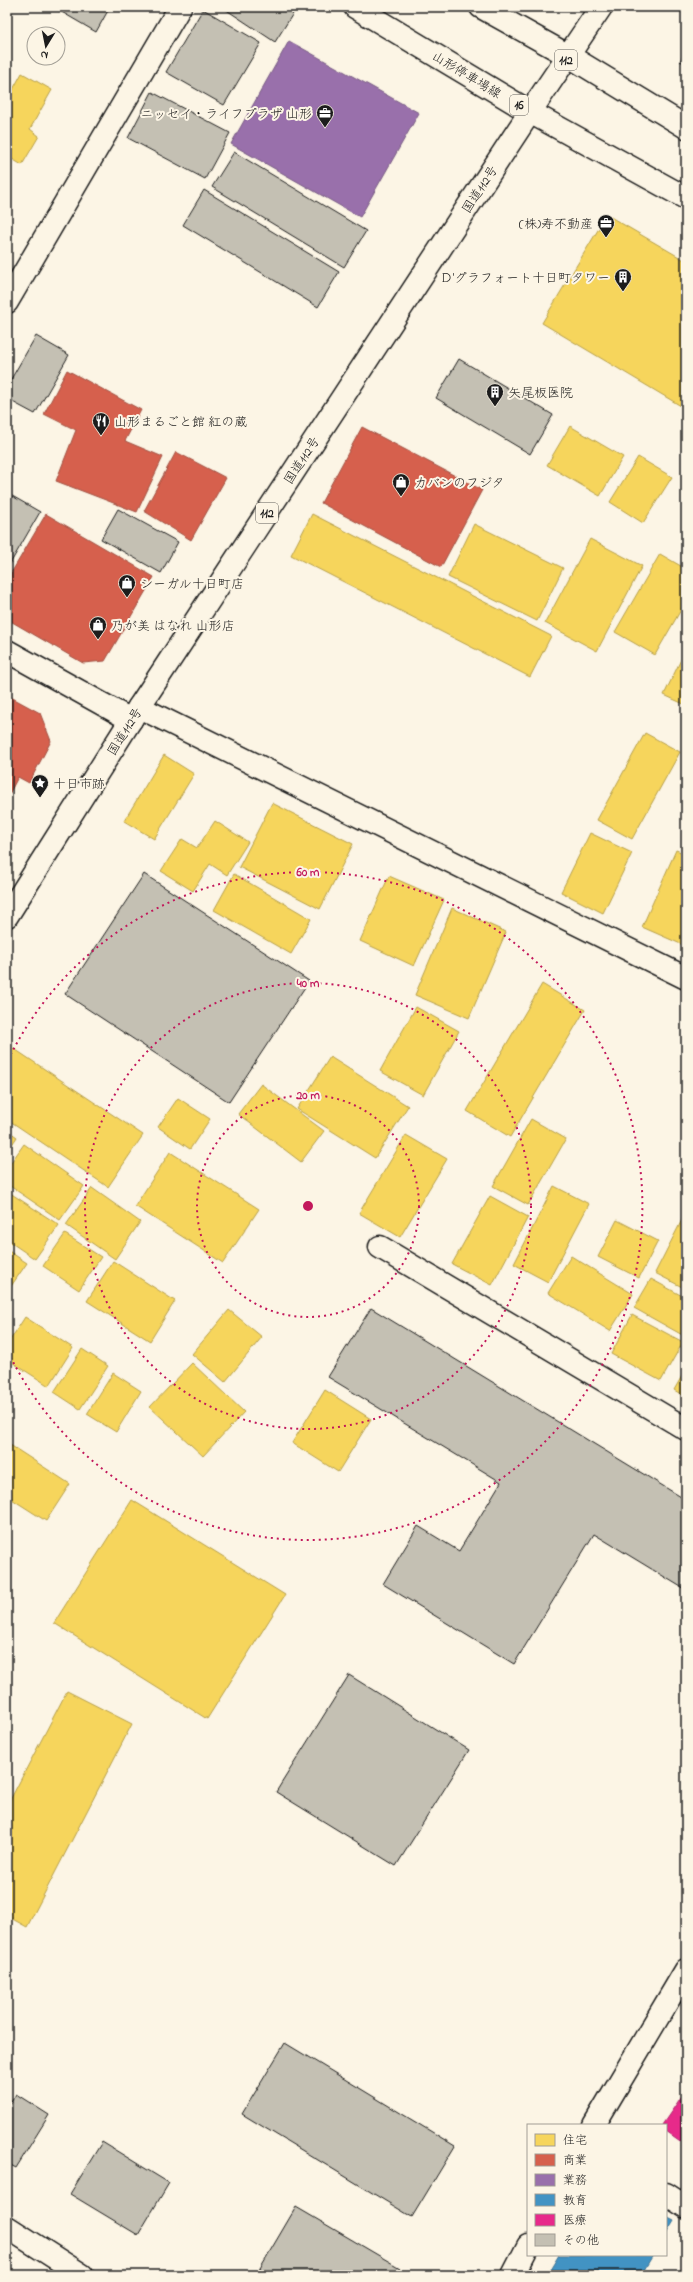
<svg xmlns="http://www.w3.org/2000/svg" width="693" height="2282" viewBox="0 0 693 2282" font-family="'Indie Flower','Klee One',sans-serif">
<rect width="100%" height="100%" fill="#fcf5e5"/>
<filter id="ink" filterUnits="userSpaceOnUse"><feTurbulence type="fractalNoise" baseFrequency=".025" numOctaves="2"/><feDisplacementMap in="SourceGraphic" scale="8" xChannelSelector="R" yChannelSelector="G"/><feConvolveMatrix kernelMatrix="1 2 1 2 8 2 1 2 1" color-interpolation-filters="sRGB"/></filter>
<g filter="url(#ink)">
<g fill="#f6d55c" stroke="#b59e49">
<polygon points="22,73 52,90 30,129 39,136 22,165 7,156 7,91 11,93"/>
<polygon points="607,215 686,261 686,409 542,323"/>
<polygon points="570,426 623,457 600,496 547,465"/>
<polygon points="638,457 672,477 643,523 610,502"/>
<polygon points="312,514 551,636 530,677 291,555"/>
<polygon points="474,524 563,568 537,621 448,577"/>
<polygon points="590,539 642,566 597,651 545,623"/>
<polygon points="660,554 686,569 686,601 655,655 615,632"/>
<polygon points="686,649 686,705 664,695"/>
<polygon points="645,733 680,752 632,839 597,820"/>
<polygon points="164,755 194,774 154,839 124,821"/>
<polygon points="272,803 353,844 320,909 239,867"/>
<polygon points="215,821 248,842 227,875 210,864 193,891 161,871 182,839 197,848"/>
<polygon points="590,833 632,853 603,913 561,892"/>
<polygon points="676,850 686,854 686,939 683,945 642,927"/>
<polygon points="234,874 311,919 291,954 214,910"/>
<polygon points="389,876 444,900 414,966 360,941"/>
<polygon points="452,908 506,932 469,1018 415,995"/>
<polygon points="542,984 585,1010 510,1137 467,1111"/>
<polygon points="416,1007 459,1031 423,1095 380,1071"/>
<polygon points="7,1044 143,1135 108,1187 7,1119"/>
<polygon points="330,1057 408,1106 375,1158 297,1109"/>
<polygon points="261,1084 324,1131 301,1162 238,1114"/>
<polygon points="178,1098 210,1119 190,1149 158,1127"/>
<polygon points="531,1119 566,1139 528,1205 493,1186"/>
<polygon points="7,1130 17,1137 7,1152"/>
<polygon points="406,1135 447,1159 400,1237 359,1213"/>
<polygon points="24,1144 84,1186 60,1220 7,1184 7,1168"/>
<polygon points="170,1152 259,1209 223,1263 135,1206"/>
<polygon points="554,1186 589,1204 548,1282 514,1264"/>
<polygon points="92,1188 140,1222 115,1259 66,1225"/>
<polygon points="7,1191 59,1225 35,1259 7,1240"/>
<polygon points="490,1196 528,1217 492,1285 452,1264"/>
<polygon points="686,1212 686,1289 655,1273"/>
<polygon points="617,1220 658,1241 639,1278 598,1257"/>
<polygon points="65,1234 101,1257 79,1290 43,1266"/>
<polygon points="7,1250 27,1263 7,1292"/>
<polygon points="571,1256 633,1294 610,1331 548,1293"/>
<polygon points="113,1261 175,1301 150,1341 87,1301"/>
<polygon points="651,1279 686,1298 686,1337 634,1308"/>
<polygon points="229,1310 262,1337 225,1382 192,1354"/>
<polygon points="632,1315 683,1342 661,1381 611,1354"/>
<polygon points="25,1317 73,1348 49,1386 7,1359 7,1345"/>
<polygon points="82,1349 108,1366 80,1409 54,1392"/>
<polygon points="192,1363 244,1412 203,1456 150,1407"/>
<polygon points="686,1369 686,1397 674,1390"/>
<polygon points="113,1373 141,1391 116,1432 87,1414"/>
<polygon points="325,1390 371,1419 338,1472 292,1443"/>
<polygon points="7,1443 70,1484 46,1521 7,1496"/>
<polygon points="132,1500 285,1595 207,1719 54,1623"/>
<polygon points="67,1691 132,1724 27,1927 7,1916 7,1806"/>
</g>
<g fill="#d6604d" stroke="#9e4c3e">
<polygon points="67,370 141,410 125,441 163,457 137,512 56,481 76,430 44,414"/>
<polygon points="362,427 482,490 441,567 321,503"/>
<polygon points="176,452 226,478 191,540 144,511"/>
<polygon points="46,514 154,577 105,661 83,663 7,619 7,580"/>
<polygon points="7,695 40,713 51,741 29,783 18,777 7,798"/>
</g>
<polygon fill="#9970ab" stroke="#745780" points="289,41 419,113 360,217 231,144"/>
<g fill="#4393c3" stroke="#376f91">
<polygon points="666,2217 674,2221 666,2234"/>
<polygon points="559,2255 653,2255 641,2275 547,2275"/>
</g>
<polygon fill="#e7298a" stroke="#aa2569" points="686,2090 686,2145 666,2131 666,2125 662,2125"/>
<g fill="#c4c0b3" stroke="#1c1c1c">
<polygon points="53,7 110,7 96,32"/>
<polygon points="222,7 286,7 294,12 275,42"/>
<polygon points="203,9 261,43 224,105 166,72"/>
<polygon points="686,51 686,64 680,61"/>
<polygon points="152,92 230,133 205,179 128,138"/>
<polygon points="234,152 366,231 344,267 212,187"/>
<polygon points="204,190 339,272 318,307 183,225"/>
<polygon points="36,336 69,355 35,414 7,399 7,386"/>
<polygon points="459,359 553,415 530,454 436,398"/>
<polygon points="7,493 40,512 7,569"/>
<polygon points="118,509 178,542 161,573 101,539"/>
<polygon points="144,874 309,981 229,1102 65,994"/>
<polygon points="371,1308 686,1500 686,1590 594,1534 514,1664 383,1584 418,1526 459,1551 501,1482 328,1377"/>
<polygon points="349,1675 469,1750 396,1866 276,1792"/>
<polygon points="285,2043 455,2146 412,2217 242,2114"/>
<polygon points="16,2094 49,2115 16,2168 7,2163 7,2109"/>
<polygon points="102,2142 169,2183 138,2235 70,2194"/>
<polygon points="296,2207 400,2268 395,2275 256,2275"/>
<polygon points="686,2265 686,2275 680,2275"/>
</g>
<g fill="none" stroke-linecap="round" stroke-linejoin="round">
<g stroke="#1c1c1c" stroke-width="25">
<g id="minor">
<polyline points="7,302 180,7"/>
<polyline points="7,651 131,720"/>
<polyline points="139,707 686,978"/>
<polyline points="380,1247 686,1429"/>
<polyline points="594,2125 686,1970"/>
<polyline points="666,2194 686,2207"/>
<polyline points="7,2227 82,2275"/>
<polyline points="513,2275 528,2246"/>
</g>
</g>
<g stroke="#1c1c1c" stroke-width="25">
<g id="major">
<polyline points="355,7 530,112 686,198"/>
<polyline points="481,7 569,56 686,127"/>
</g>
</g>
<g stroke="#1c1c1c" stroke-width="25">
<polyline id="highway" points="7,916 139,707 530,112 601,7"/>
</g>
<use href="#minor" stroke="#fcf5e5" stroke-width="22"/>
<use href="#major" stroke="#fcf5e5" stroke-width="22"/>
<use href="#highway" stroke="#fcf5e5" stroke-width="22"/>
</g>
</g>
<g fill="none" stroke="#c2185b" stroke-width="2" stroke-dasharray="2 4">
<circle cx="308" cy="1206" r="111"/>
<circle cx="308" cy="1206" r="223"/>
<path d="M8 1060A334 334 0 1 1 8 1352"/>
</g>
<defs>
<g id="office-pin" transform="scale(0.9)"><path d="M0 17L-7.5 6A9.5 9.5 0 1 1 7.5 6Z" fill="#1c1c1c" stroke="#fcf5e5"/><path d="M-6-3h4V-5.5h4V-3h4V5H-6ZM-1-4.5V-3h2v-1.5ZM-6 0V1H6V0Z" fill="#fff"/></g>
<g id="building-pin" transform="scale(0.9)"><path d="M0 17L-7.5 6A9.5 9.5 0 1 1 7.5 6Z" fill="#1c1c1c" stroke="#fcf5e5"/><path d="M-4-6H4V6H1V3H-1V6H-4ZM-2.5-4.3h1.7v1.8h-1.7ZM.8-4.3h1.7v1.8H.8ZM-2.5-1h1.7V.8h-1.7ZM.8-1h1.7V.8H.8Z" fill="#fff"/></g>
<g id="restaurant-pin" transform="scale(0.9)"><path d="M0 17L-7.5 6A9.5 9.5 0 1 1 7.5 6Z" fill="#1c1c1c" stroke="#fcf5e5"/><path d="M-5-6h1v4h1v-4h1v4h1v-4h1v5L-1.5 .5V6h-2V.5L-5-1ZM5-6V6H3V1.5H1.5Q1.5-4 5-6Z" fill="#fff"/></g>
<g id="shop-pin" transform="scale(0.9)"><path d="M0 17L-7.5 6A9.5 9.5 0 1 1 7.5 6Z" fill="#1c1c1c" stroke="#fcf5e5"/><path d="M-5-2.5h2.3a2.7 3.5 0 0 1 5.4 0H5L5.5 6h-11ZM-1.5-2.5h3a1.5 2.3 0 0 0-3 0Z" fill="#fff"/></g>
<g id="sight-pin" transform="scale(0.9)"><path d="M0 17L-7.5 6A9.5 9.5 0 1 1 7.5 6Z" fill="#1c1c1c" stroke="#fcf5e5"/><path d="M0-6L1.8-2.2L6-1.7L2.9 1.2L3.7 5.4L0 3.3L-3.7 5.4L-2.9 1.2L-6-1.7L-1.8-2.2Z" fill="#fff"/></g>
</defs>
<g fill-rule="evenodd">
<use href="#office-pin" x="325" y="113"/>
<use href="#office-pin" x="606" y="223"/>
<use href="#building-pin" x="623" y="277"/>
<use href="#building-pin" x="495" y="392"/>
<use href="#restaurant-pin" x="101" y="421"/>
<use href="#shop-pin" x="401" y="482"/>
<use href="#shop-pin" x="127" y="583"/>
<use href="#shop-pin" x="98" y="625"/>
<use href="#sight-pin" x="40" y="783"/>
</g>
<g text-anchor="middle" stroke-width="4" stroke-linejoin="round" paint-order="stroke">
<g fill="#fcf5e5" stroke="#5f5d58" stroke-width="1">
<rect x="555" y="50" width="22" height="20" rx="3"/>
<rect x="510" y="95" width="18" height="20" rx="3"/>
<rect x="256" y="503" width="22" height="20" rx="3"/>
</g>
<g font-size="12" font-weight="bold" fill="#1c1c1c">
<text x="566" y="64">112</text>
<text x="519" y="109">16</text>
<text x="267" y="517">112</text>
</g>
<g font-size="13" fill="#1c1c1c" stroke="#fcf5e5">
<text transform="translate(467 74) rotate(31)" y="5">山形停車場線</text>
<text transform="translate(479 189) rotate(-57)" y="5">国道112号</text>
<text transform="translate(301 460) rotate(-57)" y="5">国道112号</text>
<text transform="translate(124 731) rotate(-58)" y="5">国道112号</text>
</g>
<g font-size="13" fill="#1c1c1c" stroke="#fcf5e5" text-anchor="start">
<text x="312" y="118" text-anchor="end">ニッセイ・ライフプラザ 山形</text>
<text x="593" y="228" text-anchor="end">(株)寿不動産</text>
<text x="610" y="282" text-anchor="end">Ｄ’グラフォート十日町タワー</text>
<text x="508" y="397">矢尾板医院</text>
<text x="114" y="426">山形まるごと館 紅の蔵</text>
<text x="414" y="487">カバンのフジタ</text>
<text x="140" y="588">シーガル十日町店</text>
<text x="111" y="630">乃が美 はなれ 山形店</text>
<text x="53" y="788">十日市跡</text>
</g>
</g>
<circle cx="308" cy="1206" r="6" fill="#c2185b" stroke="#fcf5e5" stroke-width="2"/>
<g font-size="12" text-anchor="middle" font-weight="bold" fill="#c2185b" stroke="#fcf5e5" stroke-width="4" stroke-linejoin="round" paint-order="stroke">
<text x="308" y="876">60 m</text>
<text x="308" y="987">40 m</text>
<text x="308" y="1099">20 m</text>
</g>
<rect width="693" height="2282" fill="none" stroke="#fcf5e5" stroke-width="24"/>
<rect x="12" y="12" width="669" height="2258" fill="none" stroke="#1c1c1c" stroke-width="1.5" filter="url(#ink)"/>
<rect x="527" y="2124" width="140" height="132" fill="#fcf5e5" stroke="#a29e95"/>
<rect x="535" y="2134" width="20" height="12" fill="#f6d55c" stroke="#a29e95"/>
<text x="563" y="2144" font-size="12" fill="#1c1c1c">住宅</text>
<rect x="535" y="2154" width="20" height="12" fill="#d6604d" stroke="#a29e95"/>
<text x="563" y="2164" font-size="12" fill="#1c1c1c">商業</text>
<rect x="535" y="2174" width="20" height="12" fill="#9970ab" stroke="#a29e95"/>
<text x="563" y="2184" font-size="12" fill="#1c1c1c">業務</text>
<rect x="535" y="2194" width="20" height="12" fill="#4393c3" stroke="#a29e95"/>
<text x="563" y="2204" font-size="12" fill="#1c1c1c">教育</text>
<rect x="535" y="2214" width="20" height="12" fill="#e7298a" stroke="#a29e95"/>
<text x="563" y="2224" font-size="12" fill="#1c1c1c">医療</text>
<rect x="535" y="2234" width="20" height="12" fill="#c4c0b3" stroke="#a29e95"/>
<text x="563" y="2244" font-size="12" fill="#1c1c1c">その他</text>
<g transform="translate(46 46) rotate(190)"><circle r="19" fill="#fcf5e5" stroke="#a29e95"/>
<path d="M0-3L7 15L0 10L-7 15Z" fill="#1c1c1c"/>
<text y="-6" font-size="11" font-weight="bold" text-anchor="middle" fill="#1c1c1c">N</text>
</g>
</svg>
